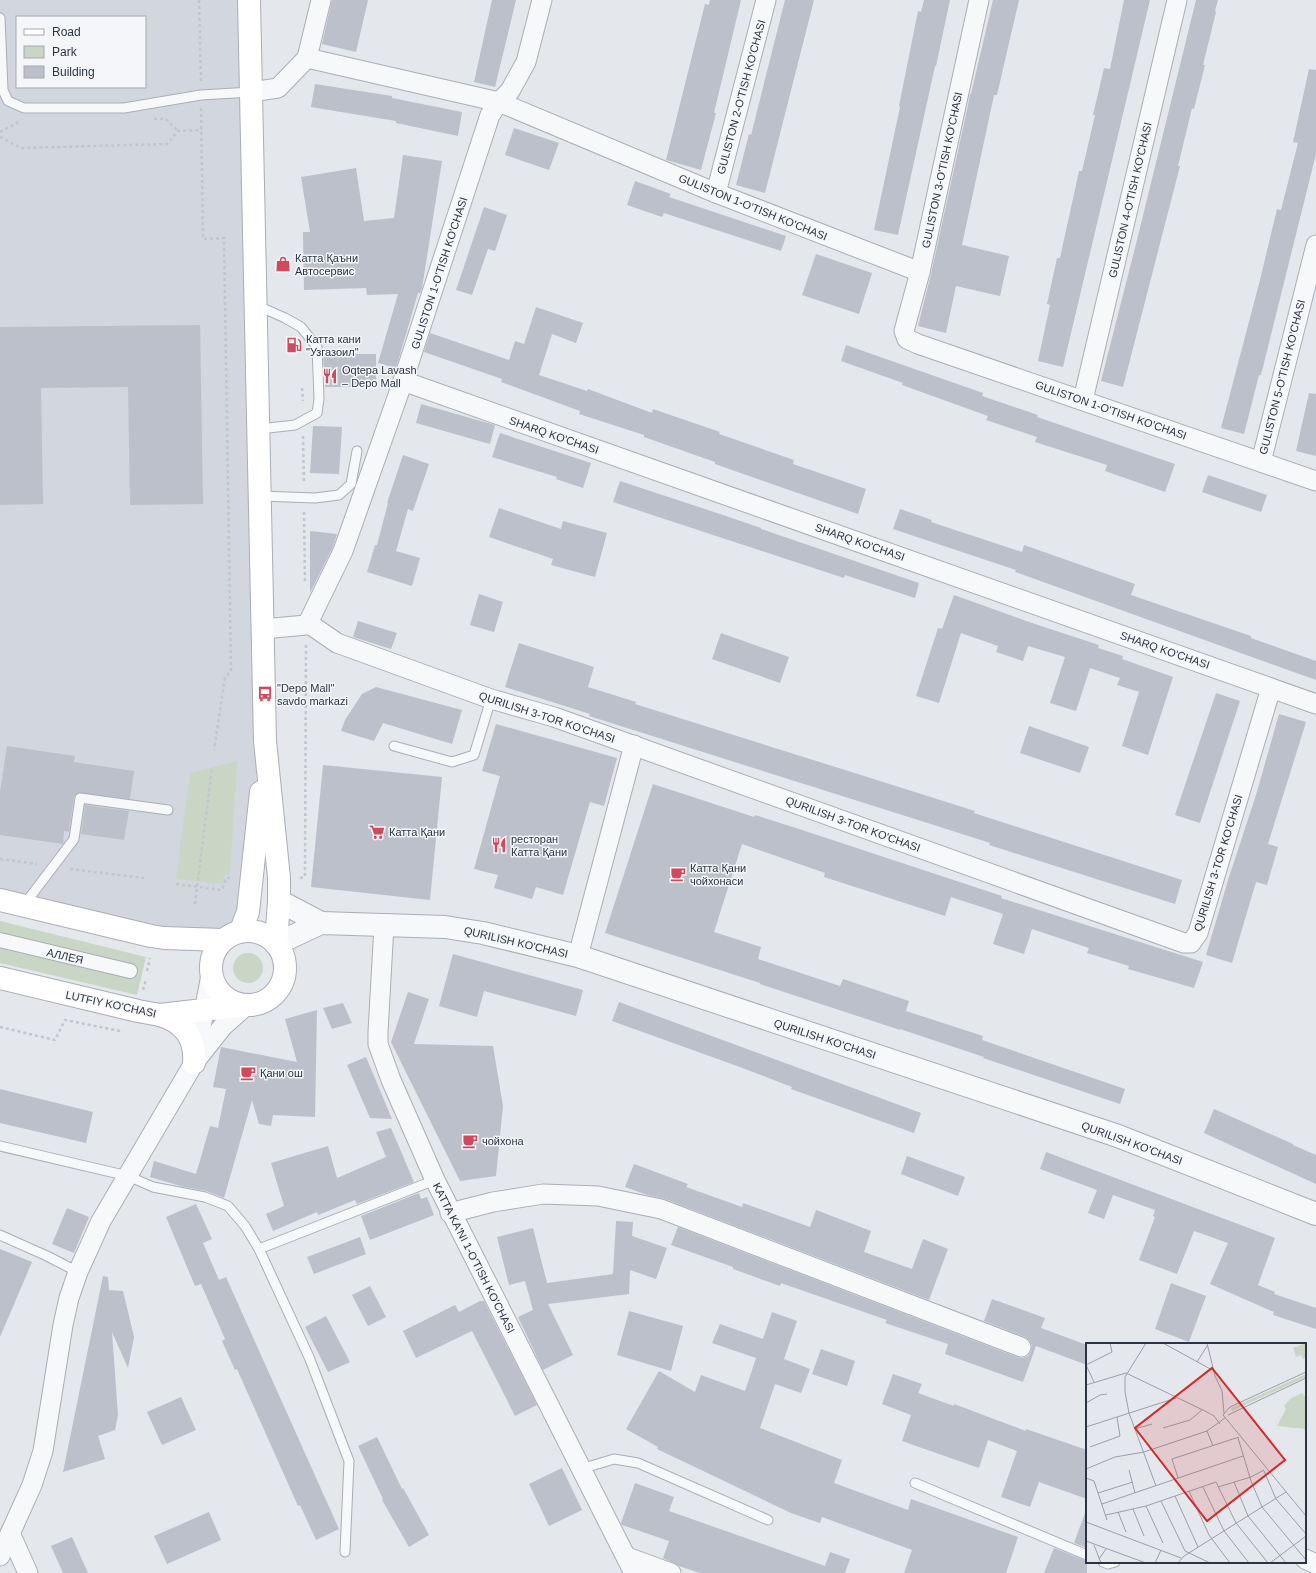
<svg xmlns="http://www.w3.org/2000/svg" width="1316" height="1573" viewBox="0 0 1316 1573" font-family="Helvetica,sans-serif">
<rect width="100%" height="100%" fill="#e4e7ec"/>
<path fill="#d2d6de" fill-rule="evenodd" d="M0,0H249L265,741L241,930L223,940L0,900ZM17,17H145V87H17Z"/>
<g fill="#c9d6c5">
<polygon points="237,761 230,874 225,874 222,884 176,879 190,773"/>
<polygon points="0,921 146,957 137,995 0,963"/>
<circle cx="248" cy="968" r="15"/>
</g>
<g fill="#bbc0ca">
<polygon points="332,0 368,0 356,52 322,44"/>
<polygon points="492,0 516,0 495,87 474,82"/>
<polygon points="710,0 741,0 714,113 716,113 701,170 666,160 705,4 709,5"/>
<polygon points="785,0 814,0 765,193 736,185 749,134 751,135"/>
<polygon points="924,0 950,0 936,66 935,66 898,235 874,230 900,107 899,106 918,11 921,12"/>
<polygon points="993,0 1019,0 997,95 994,95 962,245 1009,256 1000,296 956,286 946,333 918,326 931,274 968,105 970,94 971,94"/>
<polygon points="1124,0 1150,0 1063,367 1038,361 1050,305 1047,304 1057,258 1060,258 1079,171 1082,171 1095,115 1093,115 1104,68 1110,69"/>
<polygon points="1196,0 1218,0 1215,11 1216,12 1203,65 1205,65 1194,109 1192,108 1178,166 1180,166 1123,387 1101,381 1136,244"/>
<polygon points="1309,69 1316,70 1316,154 1261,375 1259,375 1244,434 1221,428 1260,280 1277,209 1281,210 1298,143 1293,142"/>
<polygon points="315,84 392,96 392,98 462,112 458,136 396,123 396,121 311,107"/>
<polygon points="514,128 559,143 549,170 505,155"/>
<polygon points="403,155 442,161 422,288 420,293 418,293 396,368 378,363 398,294 367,295 366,288 304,290 303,232 310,232 301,177 356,168 364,221 394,218"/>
<polygon points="635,181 671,194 669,197 786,236 781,251 664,213 662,217 627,205"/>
<polygon points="484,207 507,215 495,251 488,249 472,295 456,290"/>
<polygon points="816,254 872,273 859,314 802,295"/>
<polygon points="536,307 583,323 576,343 552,334 539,375 587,391 588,389 652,413 653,409 720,432 719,434 794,460 793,464 866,489 858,514 715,464 715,462 644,437 644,435 579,414 580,411 501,382 502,379 424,352 430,333 509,360 515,341 524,344"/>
<polygon points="200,325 203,504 130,505 128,387 41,388 43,504 0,505 0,327"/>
<polygon points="846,345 983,393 982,396 1038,415 1037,417 1175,464 1165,492 1105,471 1107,465 1035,442 1037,437 986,420 988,416 902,385 903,383 841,361"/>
<polygon points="323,354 376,354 376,387 325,387"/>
<polygon points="1309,393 1316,394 1316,456 1296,451"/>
<polygon points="421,404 495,425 490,444 416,423"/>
<polygon points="313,426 342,427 339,474 310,473"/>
<polygon points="500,433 591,463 583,488 556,479 557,477 492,457"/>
<polygon points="403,455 429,464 413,511 408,509 396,551 420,558 412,586 367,572 375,545 377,545 388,503 387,503"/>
<polygon points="1208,475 1267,495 1261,512 1202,492"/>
<polygon points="620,481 720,514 761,528 761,529 919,583 915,598 845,575 844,578 613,502"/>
<polygon points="499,508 561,529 563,521 607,533 595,577 551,565 553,559 489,537"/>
<polygon points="900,509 932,520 931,522 1022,552 1024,545 1135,584 1131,595 1251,636 1251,638 1316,661 1316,680 1015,572 1016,570 893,529"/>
<polygon points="310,531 337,534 333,547 310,593"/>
<polygon points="479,594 503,602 494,632 470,625"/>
<polygon points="954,595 1035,624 1099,645 1098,648 1123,656 1122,659 1173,677 1148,755 1122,746 1139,692 1117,685 1120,678 1090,668 1076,711 1050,703 1065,657 1028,646 1023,661 996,652 998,646 961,633 939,703 916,696 938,628 942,629"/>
<polygon points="358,621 397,633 391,649 353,637"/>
<polygon points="721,633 789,657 780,683 712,659"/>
<polygon points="519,643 594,667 588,687 636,702 635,704 880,781 975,811 974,813 1182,880 1175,904 989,845 990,843 934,825 589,716 590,714 505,687"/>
<polygon points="376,687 462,710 452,744 383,723 374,741 341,731 345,720 362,694"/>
<polygon points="1216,693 1240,701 1200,823 1175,815"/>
<polygon points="1279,714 1306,722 1268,844 1278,847 1267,885 1256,882 1232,963 1206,955 1229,877 1256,795"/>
<polygon points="496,724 617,758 604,806 590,802 563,895 536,887 532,899 494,888 498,875 474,869 500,776 482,771"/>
<polygon points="1029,726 1089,747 1080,773 1020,753"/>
<polygon points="7,746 75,756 74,762 134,771 130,799 77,793 74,797 69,832 64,831 63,844 0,835 0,792"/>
<polygon points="323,765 442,777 430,900 311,887"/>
<polygon points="653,784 754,817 755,815 796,828 1002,896 1001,898 1203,962 1194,988 1128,969 1129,966 1087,953 1089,948 1032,929 1024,954 993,944 1003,914 951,897 945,916 824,877 825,873 742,844 714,932 761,947 758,959 840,986 843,979 909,1001 906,1011 983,1036 982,1040 1125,1089 1120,1104 983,1058 984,1057 900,1029 900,1030 760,984 760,983 605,933"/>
<polygon points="85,805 129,811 124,840 81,834"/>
<polygon points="453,954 583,990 576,1016 484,991 477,1017 439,1006"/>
<polygon points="408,992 429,999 414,1044 493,1046 503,1106 496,1176 460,1181 391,1042"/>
<polygon points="619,1002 921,1113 914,1133 791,1089 792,1087 737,1066 612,1021"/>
<polygon points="343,1003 352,1023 332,1029 323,1008"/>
<polygon points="317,1010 315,1117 273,1115 271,1126 259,1124 252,1100 224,1198 206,1191 184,1187 150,1177 154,1161 196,1174 210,1126 218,1128 226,1089 213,1087 221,1047 297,1062 285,1019"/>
<polygon points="366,1057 392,1119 370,1118 347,1065"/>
<polygon points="0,1089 93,1112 86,1143 0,1123"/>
<polygon points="1214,1109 1293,1144 1293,1145 1316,1155 1316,1184 1204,1133"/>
<polygon points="391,1128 414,1182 357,1204 355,1200 318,1215 317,1212 273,1231 266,1214 284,1206 271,1163 328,1146 337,1178 386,1157 376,1132"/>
<polygon points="1046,1152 1275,1238 1258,1285 1275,1292 1274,1294 1316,1308 1316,1329 1273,1315 1274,1312 1210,1284 1228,1243 1194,1231 1177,1274 1139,1260 1155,1217 1153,1216 1155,1210 1113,1195 1104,1219 1088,1213 1097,1190 1040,1169"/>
<polygon points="907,1156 965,1177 958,1196 901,1174"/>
<polygon points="634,1164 688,1184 686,1187 742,1207 743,1203 810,1227 816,1210 871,1231 864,1252 912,1269 923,1239 948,1249 929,1300 665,1199 647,1195 625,1187"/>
<polygon points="419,1193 421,1199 427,1197 434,1215 370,1240 361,1216"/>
<polygon points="196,1204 212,1239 203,1243 219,1280 226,1277 339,1529 316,1540 300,1505 298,1506 237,1369 235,1370 222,1341 225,1339 201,1284 195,1286 166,1217"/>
<polygon points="67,1208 89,1217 74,1253 52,1244"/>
<polygon points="616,1221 633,1222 632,1236 667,1248 656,1279 630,1270 629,1294 548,1304 573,1355 543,1370 518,1317 533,1310 525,1281 509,1285 497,1237 533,1228 547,1283 613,1274"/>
<polygon points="678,1227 1017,1357 1022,1358 1028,1356 1031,1351 1032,1345 1029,1340 1025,1337 984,1321 992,1299 1045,1318 1041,1328 1087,1345 1087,1365 1036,1346 1023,1382 945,1354 948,1344 885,1323 887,1320 781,1283 780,1286 733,1269 733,1267 671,1245"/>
<polygon points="360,1237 366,1254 314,1274 307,1257"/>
<polygon points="0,1249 32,1262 0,1337"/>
<polygon points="103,1276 108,1277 109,1290 123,1291 134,1337 128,1368 112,1332 118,1415 115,1430 98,1436 105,1459 63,1472"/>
<polygon points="1171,1283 1206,1296 1189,1342 1155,1329"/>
<polygon points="370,1286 386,1317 368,1326 352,1295"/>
<polygon points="480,1301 484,1301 537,1405 515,1416 472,1331 416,1358 403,1331 455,1305 459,1312"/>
<polygon points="629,1311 683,1326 671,1371 617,1355"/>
<polygon points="772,1312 797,1321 784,1359 810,1369 801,1393 775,1384 760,1428 842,1460 834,1483 908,1510 911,1499 1018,1537 1006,1573 904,1573 912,1550 822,1517 820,1523 791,1513 657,1449 658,1447 626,1429 659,1371 695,1392 701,1375 745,1391 756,1358 712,1343 720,1324 763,1339"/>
<polygon points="326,1316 350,1362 328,1372 305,1327"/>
<polygon points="821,1349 855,1361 847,1386 812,1374"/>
<polygon points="893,1374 922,1384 918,1393 954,1406 954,1404 1026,1431 1026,1429 1087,1450 1087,1499 1039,1482 1030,1507 1001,1497 1017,1451 988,1440 979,1468 902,1441 911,1415 882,1404"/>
<polygon points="181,1397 196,1430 162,1445 147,1412"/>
<polygon points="377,1437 402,1489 403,1488 429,1535 409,1547 382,1500 383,1499 358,1446"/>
<polygon points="562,1468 582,1510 549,1526 529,1484"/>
<polygon points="635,1483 674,1497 669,1511 825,1566 830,1552 850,1559 845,1573 700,1573 679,1566 663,1558 669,1541 622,1525 621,1523"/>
<polygon points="209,1512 221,1540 167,1564 154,1536"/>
<polygon points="1085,1513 1087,1514 1087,1548 1074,1543"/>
<polygon points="72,1537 88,1573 63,1573 51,1546"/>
<polygon points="1054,1548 1087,1561 1087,1573 1044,1573"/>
</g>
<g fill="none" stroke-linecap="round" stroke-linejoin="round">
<g stroke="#a9aeb7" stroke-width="11">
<g id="service">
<polyline points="0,18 3,90 8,101 24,108 124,108 201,95 251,92"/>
<polyline points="256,305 285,318 301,327 317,347 319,399 317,413 295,425 259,429"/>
<polyline points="260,496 315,498 339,495 351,484 357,451"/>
<polyline points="394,746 452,762 474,755 491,699"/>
<polyline points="24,905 74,839 80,798 168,810"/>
<polyline points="0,1146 128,1176 153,1187 205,1197 228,1206 245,1226 259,1249 309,1357 349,1461 345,1552"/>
<polyline points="0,1235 47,1256 78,1272"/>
<polyline points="259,1249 435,1180"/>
<polyline points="581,1469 614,1459 638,1463 768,1520"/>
<polyline points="915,1483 1087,1555"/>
<polyline points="1103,1562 1108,1564 1115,1562"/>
</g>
</g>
<g stroke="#a9aeb7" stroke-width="16">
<polyline id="pedestrian" points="0,940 130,971"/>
</g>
<g stroke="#a9aeb7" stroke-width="21">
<g id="minor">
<polyline points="979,0 920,272 904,331 907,339 918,344 1316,481"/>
<polyline points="307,58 321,0"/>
<polyline points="251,92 278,88 307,58 499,102 716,193 920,272"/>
<polyline points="716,193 766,0"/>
<polyline points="403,381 1316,704"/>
<polyline points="1083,400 1177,0"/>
<polyline points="1261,462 1316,245"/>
<polyline points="308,623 343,551 403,381 490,115 499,102 510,91 526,62 542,0"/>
<polyline points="263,629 306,625 308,623 337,643 491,699 554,717 1184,943 1191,943 1198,933 1271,688"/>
<polyline points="384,925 378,1032 378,1044 391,1080 435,1180 634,1573"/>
<polyline points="578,956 634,745"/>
<polyline points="195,1058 211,975"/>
<polyline points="450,1213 493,1202 543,1194 598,1196 661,1209 1021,1347"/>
<polyline points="10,1533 28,1573"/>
<polyline points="0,1556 32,1485 43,1451 63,1325 69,1298 78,1272 101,1221 194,1063 223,1026 247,1005"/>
<polyline points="627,1557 671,1573"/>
<polyline points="1305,1559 1316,1564"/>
</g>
</g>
<g stroke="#a9aeb7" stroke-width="24">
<g id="tertiary">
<polyline points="279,901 321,923"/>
<polyline points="276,944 321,923 445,927 483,933 578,956 1118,1136 1316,1214"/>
</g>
</g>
<g stroke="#a9aeb7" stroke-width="24">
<g id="secondary">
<polyline points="249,0 265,741 279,878 279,901 276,944"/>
<polyline points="0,900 151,936 164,938 223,940"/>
<polyline points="241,930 248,912 261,792"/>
<circle cx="248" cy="968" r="37"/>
<polyline points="0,978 138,1011 160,1015 247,1005"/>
<path d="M160,1015C183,1022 196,1037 194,1063"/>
</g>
</g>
<g stroke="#c2c5cb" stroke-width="2.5" stroke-dasharray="3 3" stroke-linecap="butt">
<polyline points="199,0 201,81"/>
<polyline points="201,108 203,239 224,238 231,671 225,678 214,750"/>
<polyline points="154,119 166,119 178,131"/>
<polyline points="0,132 19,122"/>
<polyline points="0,137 21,148 167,144 178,131 202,130"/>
<polyline points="302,388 303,401"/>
<polyline points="303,436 304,483"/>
<polyline points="304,512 305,583"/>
<polyline points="0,859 37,864"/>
<polyline points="70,869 144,878"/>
<polyline points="300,878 305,877 306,644"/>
<polyline points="176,884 222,890 226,878 231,878"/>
<polyline points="195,904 212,768"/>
<polyline points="147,971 150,958"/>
<polyline points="143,990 146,980"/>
<polyline points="0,1027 55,1040 65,1020 120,1031 123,1030"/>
</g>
<use href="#service" stroke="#f7f8fa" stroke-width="9"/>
<use href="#pedestrian" stroke="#f7f8fa" stroke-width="14"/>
<use href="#minor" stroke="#f7f8fa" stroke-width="19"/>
<use href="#tertiary" stroke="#f7f8fa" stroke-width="22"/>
<use href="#secondary" stroke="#fff" stroke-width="22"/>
</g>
<defs>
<g id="shop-bare" transform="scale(1.2)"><path d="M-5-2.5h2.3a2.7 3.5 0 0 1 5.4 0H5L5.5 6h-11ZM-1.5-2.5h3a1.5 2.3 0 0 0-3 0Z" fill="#d1495b" stroke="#f4f6f9" stroke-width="2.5" paint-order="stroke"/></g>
<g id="fuel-bare" transform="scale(1.2)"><path d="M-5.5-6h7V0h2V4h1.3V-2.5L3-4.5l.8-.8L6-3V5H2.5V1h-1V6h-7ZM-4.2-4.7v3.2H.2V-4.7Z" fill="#d1495b" stroke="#f4f6f9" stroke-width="2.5" paint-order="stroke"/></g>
<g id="restaurant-bare" transform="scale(1.2)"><path d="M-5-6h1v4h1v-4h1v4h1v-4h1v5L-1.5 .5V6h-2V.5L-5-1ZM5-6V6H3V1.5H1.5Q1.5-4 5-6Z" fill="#d1495b" stroke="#f4f6f9" stroke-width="2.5" paint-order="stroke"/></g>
<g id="bus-bare" transform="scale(1.2)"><path d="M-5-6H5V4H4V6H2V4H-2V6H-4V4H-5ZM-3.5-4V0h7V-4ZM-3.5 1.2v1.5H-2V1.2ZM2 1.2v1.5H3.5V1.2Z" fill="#d1495b" stroke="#f4f6f9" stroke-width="2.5" paint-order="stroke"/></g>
<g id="supermarket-bare" transform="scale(1.2)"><path d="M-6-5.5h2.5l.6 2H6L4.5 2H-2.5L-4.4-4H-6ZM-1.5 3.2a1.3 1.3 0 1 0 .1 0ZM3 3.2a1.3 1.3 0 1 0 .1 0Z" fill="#d1495b" stroke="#f4f6f9" stroke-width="2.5" paint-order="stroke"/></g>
<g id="cafe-bare" transform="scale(1.2)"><path d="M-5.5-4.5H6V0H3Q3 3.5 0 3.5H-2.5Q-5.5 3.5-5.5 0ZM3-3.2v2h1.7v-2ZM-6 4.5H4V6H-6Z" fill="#d1495b" stroke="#f4f6f9" stroke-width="2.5" paint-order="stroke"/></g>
</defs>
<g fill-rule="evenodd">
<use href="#shop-bare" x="283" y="264"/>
<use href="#fuel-bare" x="294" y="345"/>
<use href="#restaurant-bare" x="330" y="376"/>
<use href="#bus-bare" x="265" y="694"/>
<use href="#supermarket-bare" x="377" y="832"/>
<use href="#restaurant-bare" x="499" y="845"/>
<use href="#cafe-bare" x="678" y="874"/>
<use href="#cafe-bare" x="248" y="1073"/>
<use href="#cafe-bare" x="470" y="1141"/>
</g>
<g text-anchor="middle" stroke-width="3" stroke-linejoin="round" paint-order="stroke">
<g font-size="11" fill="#2b3445" stroke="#f4f6f9">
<text transform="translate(741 97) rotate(-75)" y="4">GULISTON 2-O'TISH KO'CHASI</text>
<text transform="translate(942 170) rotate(-78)" y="4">GULISTON 3-O'TISH KO'CHASI</text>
<text transform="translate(1130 200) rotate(-77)" y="4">GULISTON 4-O'TISH KO'CHASI</text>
<text transform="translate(753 207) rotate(22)" y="4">GULISTON 1-O'TISH KO'CHASI</text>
<text transform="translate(439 273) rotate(-72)" y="4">GULISTON 1-O'TISH KO'CHASI</text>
<text transform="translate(1282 377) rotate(-76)" y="4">GULISTON 5-O'TISH KO'CHASI</text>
<text transform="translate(1111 410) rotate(19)" y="4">GULISTON 1-O'TISH KO'CHASI</text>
<text transform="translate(554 435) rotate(19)" y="4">SHARQ KO'CHASI</text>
<text transform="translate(860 542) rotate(19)" y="4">SHARQ KO'CHASI</text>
<text transform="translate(1165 650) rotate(19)" y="4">SHARQ KO'CHASI</text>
<text transform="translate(547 717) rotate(18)" y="4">QURILISH 3-TOR KO'CHASI</text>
<text transform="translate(853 824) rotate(20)" y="4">QURILISH 3-TOR KO'CHASI</text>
<text transform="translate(1218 863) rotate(-73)" y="4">QURILISH 3-TOR KO'CHASI</text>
<text transform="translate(516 942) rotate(13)" y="4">QURILISH KO'CHASI</text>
<text transform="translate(65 956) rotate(13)" y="4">АЛЛЕЯ</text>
<text transform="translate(111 1004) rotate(12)" y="4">LUTFIY KO'CHASI</text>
<text transform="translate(825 1039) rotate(18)" y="4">QURILISH KO'CHASI</text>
<text transform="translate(1132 1143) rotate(20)" y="4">QURILISH KO'CHASI</text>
<text transform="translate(474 1258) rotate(63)" y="4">KATTA KA'NI 1-O'TISH KO'CHASI</text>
</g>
<g font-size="11" fill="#2b3445" stroke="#f4f6f9" text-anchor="start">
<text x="295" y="262">Катта Қаъни<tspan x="295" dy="13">Автосервис</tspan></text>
<text x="306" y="343">Катта кани<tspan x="306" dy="13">"Узгазоил"</tspan></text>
<text x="342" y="374">Oqtepa Lavash<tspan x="342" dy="13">– Depo Mall</tspan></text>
<text x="277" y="692">"Depo Mall"<tspan x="277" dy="13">savdo markazi</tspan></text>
<text x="389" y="836">Катта Қани</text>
<text x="511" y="843">ресторан<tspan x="511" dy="13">Катта Қани</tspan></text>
<text x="690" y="872">Катта Қани<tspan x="690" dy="13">чойхонаси</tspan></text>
<text x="260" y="1077">Қани ош</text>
<text x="482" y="1145">чойхона</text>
</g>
</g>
<g transform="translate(1086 1343)">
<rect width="220" height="220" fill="#e4e7ec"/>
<path d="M220,0V14L217,16L215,12L210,14L207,5ZM220,31V34L146,68L145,65ZM216,50L220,55V86L191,83L200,66L198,63L205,55Z" fill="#c9d6c5"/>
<path fill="none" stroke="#9a9fa9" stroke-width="1" d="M60,0L39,34V49L43,70L70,143M77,0L128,28M121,0L129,33L136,48L138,70M111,19L121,3M0,22L26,9L24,0M0,22L8,39M220,29L144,64L137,72L220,173M0,42L40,30L119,68L128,73L134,81M0,60L14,52L21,51M142,72L220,35M0,84L90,55M77,85L104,77L116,67M49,86L66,81M121,88L127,103M152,95L165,138L176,164L220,217M4,104L34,93L31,74M0,126L29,114L58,109L121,88L139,75M43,127L49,150M178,128L190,156L220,191M0,135L8,138L21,177M92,135L86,116L153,94M148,139L162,173L200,220M117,144L138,188L163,220M132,144L165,134L178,127M103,148L123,192L144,220M12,150L47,139M89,153L112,204M75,158L99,208L124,220M16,161L157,113M60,163L77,200M47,166L58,193M32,169L40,189M20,172L60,163L130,139L150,180L182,220M0,179L95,215M0,198L60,220M8,202L15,220M13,216L20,206M69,220L75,207M92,220L98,213L200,149M184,220L220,193"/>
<path fill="#d62828" fill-opacity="0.15" stroke="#d62828" stroke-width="2" d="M126,25L199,117L121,178L49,85Z"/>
<rect width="220" height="220" fill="none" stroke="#2b3445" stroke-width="2"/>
</g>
<rect x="16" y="16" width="130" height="72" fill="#f4f6f9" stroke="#a4a8b1"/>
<rect x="24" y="29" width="20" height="6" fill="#ffffff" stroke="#a4a8b1"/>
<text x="52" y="36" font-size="12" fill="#2b3445">Road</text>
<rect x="24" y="46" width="20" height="12" fill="#c9d6c5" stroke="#a4a8b1"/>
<text x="52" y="56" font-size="12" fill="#2b3445">Park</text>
<rect x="24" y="66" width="20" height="12" fill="#bbc0ca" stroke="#a4a8b1"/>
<text x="52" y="76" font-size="12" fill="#2b3445">Building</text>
</svg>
